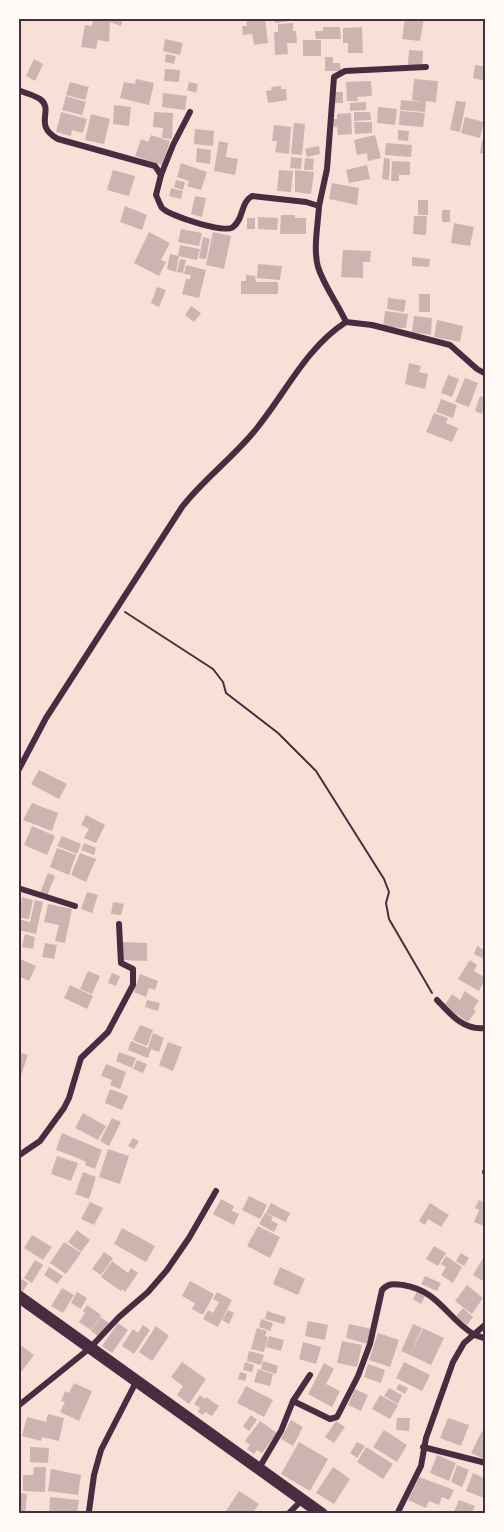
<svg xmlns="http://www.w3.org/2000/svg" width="504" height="1532" viewBox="0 0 504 1532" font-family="'Fira Sans Condensed',sans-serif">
<rect width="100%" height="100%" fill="#f7e1d7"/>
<g fill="#ccb4b1">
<polygon points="93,18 123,18 121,26 110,22 109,42 98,40 96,49 81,47 85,25 92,26"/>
<polygon points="246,18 265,18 268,43 254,45 252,34 243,35 242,26 247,26"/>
<polygon points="274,18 291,18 291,21 275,23"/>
<polygon points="405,18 424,18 420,41 402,39"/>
<polygon points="293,23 293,31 296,31 297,43 287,43 288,54 275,55 274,32 278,32 278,24"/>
<polygon points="323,27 340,27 341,39 316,39 315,31 323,31"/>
<polygon points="362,27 363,53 348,53 348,43 343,43 343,28"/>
<polygon points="165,39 183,43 180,55 163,51"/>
<rect x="303" y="40" width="18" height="16"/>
<polygon points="409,50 423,51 422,66 408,65"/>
<polygon points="166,54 176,56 174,64 165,62"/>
<polygon points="325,57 333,57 333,63 340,63 341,71 325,71"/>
<polygon points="34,59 43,64 35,81 26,76"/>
<polygon points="475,65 486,67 486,81 473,78"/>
<polygon points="165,69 180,70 179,82 164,81"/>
<polygon points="136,79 154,83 149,105 120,98 124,82 135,84"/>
<polygon points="414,79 438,81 436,102 426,101 425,112 400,110 401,100 422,102 412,100"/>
<polygon points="371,81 372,96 357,97 358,101 347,101 346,82"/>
<polygon points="70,82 89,87 85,100 66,95"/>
<polygon points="189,82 198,84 196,93 187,90"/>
<polygon points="281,86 281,89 286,89 287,100 268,103 266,91 272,90 271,87"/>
<rect x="334" y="92" width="9" height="11"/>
<polygon points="163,93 187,96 185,110 162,107"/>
<polygon points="66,96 86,102 82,115 62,110"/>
<polygon points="456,101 466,102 460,132 450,130"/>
<polygon points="366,102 366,110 350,111 350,103"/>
<polygon points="114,105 131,107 129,126 113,124"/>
<polygon points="378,107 397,109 395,125 377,123"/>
<polygon points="400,111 425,113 423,127 399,125"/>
<polygon points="61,112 87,119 83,133 72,130 71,136 56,132"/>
<polygon points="154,112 173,113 172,139 162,138 163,128 153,127"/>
<polygon points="354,112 370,112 371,120 354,121"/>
<polygon points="351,113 352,134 338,135 337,127 334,127 333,119 337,119 337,114"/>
<polygon points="91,114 110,119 104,144 85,140"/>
<polygon points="465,117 484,122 480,138 461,133"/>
<polygon points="354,122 372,122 372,133 355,134"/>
<polygon points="294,123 305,124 302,155 291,154"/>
<polygon points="274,125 291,127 289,154 275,152 277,141 272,141"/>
<polygon points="195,129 214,131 213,146 194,144"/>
<polygon points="398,130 409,131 408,141 398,140"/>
<polygon points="151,135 170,141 162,165 135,156 141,139 148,142"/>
<polygon points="375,135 381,158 368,161 367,153 357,155 354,140"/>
<polygon points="482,140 486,141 486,154 480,153"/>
<polygon points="219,141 228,143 226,157 238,159 235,175 214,171"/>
<polygon points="386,143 412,145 411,157 385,155"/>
<polygon points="319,146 320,154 307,157 305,149"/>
<polygon points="197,148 211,150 210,164 196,162"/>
<polygon points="291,157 302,158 301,169 290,168"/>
<polygon points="305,158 314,159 313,170 304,170"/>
<polygon points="384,158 390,159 389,180 382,179"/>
<polygon points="392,161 410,162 410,175 399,175 399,181 391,181"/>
<polygon points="181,163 207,172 201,190 187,186 189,181 177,177"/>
<polygon points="367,165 370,179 349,183 346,170"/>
<polygon points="113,170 135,176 129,196 107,190"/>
<polygon points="279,170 293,171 291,192 277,191"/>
<polygon points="295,170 314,172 311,194 295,192"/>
<polygon points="176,180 185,182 183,190 174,187"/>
<polygon points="332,183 359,188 357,205 329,199"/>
<polygon points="171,188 183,191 181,199 169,196"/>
<polygon points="195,196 206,198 202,217 191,214"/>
<rect x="418" y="200" width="10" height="15"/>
<polygon points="125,206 147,215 142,230 120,222"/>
<rect x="442" y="210" width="8" height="12"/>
<polygon points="281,215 295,215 295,218 306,218 306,234 280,234"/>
<polygon points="414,216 427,216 426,235 413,234"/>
<polygon points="258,217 278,218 277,230 258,229"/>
<rect x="247" y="218" width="8" height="11"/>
<polygon points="454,223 474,227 470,246 451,243"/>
<polygon points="181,229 202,233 199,246 178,242"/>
<polygon points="149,232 170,243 161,260 166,262 159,276 134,263"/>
<polygon points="213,232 231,236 224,269 206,265"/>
<polygon points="203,237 210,239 206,259 199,258"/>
<polygon points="180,245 200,249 197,260 178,256"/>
<polygon points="343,250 371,251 370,262 363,262 363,278 341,277"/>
<polygon points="170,254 179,256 176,272 167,269"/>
<polygon points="412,257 430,259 429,267 412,266"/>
<polygon points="180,259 186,260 183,273 177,272"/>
<polygon points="258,264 282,266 280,280 257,278"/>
<polygon points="186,265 206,270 199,298 182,294 186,279 190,279 191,275 184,274"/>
<polygon points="246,275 255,276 256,282 278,282 278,294 241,294 241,281 246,281"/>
<polygon points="157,287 166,290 159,307 151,303"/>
<rect x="419" y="294" width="11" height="18"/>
<polygon points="388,298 406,300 404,312 387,309"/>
<polygon points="191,306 201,313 194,322 185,315"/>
<polygon points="385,311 408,314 406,328 383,327"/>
<polygon points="414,316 432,318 431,335 412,332"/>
<polygon points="437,320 463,326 460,342 434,337"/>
<polygon points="409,363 421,366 419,372 428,374 425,389 405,384"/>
<polygon points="448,375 459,379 452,397 441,393"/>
<polygon points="465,378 478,383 469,407 455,402"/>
<polygon points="480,396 486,398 482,414 475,411"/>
<polygon points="441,399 457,405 453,418 436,412"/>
<polygon points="434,413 448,418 446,423 458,428 452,442 426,432"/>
<polygon points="39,770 67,784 59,799 31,784"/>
<polygon points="32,803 58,813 52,831 23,820"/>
<polygon points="86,815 105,825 96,843 84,838 89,829 81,825"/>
<polygon points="32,826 55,836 47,855 24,845"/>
<polygon points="62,836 81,844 77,854 57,846"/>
<polygon points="84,843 96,848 94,855 81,850"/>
<polygon points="57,848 76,855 69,875 50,867"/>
<polygon points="80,853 96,859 86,882 71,875"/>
<polygon points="48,873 55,876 47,896 40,893"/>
<polygon points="87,892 98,895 92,913 81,909"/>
<polygon points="22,897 33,900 29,919 18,917"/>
<polygon points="35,900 43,902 36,934 18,930 18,919 30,922"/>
<polygon points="113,902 124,904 121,915 111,914"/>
<polygon points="48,904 72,909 65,943 55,941 59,925 44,922"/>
<polygon points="25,934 35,937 33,949 22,947"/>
<polygon points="122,942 147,943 147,961 122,960"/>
<polygon points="45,943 57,945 54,959 42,957"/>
<polygon points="477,946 486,951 484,959 474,954"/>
<polygon points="18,958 36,966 29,981 18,976"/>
<polygon points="470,960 477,965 474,971 486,978 479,991 458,979"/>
<polygon points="88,971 100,976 92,994 80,989"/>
<polygon points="112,973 120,976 116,986 108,983"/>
<polygon points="140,974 158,981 155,990 149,988 146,997 134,992"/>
<polygon points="70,985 93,996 87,1009 64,998"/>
<polygon points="465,991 479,1001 473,1009 476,1011 468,1022 444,1006 452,994 460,1000"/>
<polygon points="147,1000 160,1003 158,1011 145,1007"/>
<polygon points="140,1025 153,1030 147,1046 133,1040"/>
<polygon points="153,1033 164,1038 159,1052 151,1049 148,1058 128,1050 131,1041 148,1048"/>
<polygon points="168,1042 182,1047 173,1071 159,1065"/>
<polygon points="18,1052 28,1055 18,1084"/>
<polygon points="119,1052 136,1058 132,1068 116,1061"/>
<polygon points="137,1060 147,1064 143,1073 133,1069"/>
<polygon points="106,1064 126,1072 120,1089 110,1085 112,1080 101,1076"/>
<polygon points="110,1089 128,1096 122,1110 105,1103"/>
<polygon points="83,1113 106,1126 98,1140 75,1128"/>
<polygon points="112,1118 121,1122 109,1146 100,1141"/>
<polygon points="62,1133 102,1150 95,1169 85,1165 86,1162 78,1158 56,1150"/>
<polygon points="133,1138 139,1141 134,1149 128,1146"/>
<polygon points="108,1149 129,1156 120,1184 99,1177"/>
<polygon points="57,1156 78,1163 71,1181 51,1174"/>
<polygon points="83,1172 96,1177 89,1199 75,1194"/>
<polygon points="249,1196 267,1205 260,1219 242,1210"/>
<polygon points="221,1199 234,1206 232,1211 239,1214 234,1225 213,1214"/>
<polygon points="479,1200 486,1203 486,1227 474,1222 479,1210 475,1208"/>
<polygon points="90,1202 103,1208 94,1225 81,1219"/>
<polygon points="271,1203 290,1213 286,1222 266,1213"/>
<polygon points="430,1203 449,1215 441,1227 428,1219 425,1225 419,1221"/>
<polygon points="265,1213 273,1217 271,1220 278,1224 274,1232 259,1224"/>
<polygon points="258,1226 280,1237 270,1258 247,1246"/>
<polygon points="122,1228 155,1246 146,1262 114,1244"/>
<polygon points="77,1230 90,1240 81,1252 68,1242"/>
<polygon points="32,1235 52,1247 43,1260 24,1248"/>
<polygon points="64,1242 81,1253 66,1274 50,1263"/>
<polygon points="434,1246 446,1253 438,1266 426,1259"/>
<polygon points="104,1252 113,1258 101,1275 92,1269"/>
<polygon points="461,1253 469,1258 464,1266 456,1261"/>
<polygon points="446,1256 462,1267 453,1283 441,1275 446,1267 441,1264"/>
<polygon points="483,1258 486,1260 486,1278 483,1281 473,1275"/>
<polygon points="35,1260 43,1265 32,1283 24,1278"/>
<polygon points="112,1261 128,1273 131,1268 138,1273 125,1292 122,1289 121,1291 101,1277"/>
<polygon points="49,1267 63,1276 57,1284 44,1275"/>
<polygon points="280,1267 305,1279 298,1295 273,1284"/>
<polygon points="425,1276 441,1283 437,1291 421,1284"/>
<polygon points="22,1279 28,1283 22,1293 18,1290 18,1285"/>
<polygon points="190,1281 214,1294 203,1315 192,1309 195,1303 182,1296"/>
<polygon points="467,1285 483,1298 472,1314 455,1301"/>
<polygon points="62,1288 74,1295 63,1313 51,1306"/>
<polygon points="417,1291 425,1296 421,1304 413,1299"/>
<polygon points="77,1292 87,1298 81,1309 71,1303"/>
<polygon points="217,1292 232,1300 218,1327 203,1319 208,1310 213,1313 219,1302 213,1299"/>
<polygon points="87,1305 101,1315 91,1330 79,1322 85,1313 83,1311"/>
<polygon points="463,1308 473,1317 467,1325 456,1316"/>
<polygon points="228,1310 234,1313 229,1324 222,1320"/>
<polygon points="267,1311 286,1317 284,1324 265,1319"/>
<polygon points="100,1317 109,1323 99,1337 91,1331"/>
<polygon points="261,1319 273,1323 270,1331 259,1327"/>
<polygon points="308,1321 328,1325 325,1340 305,1336"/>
<polygon points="118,1323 128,1330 112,1353 102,1346"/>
<polygon points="349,1324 372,1329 368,1344 346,1338"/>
<polygon points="413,1324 422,1328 410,1355 401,1351"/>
<polygon points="143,1325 150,1330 134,1354 122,1346 133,1329 138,1333"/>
<polygon points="156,1326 169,1336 152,1361 139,1352"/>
<polygon points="257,1328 267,1331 265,1336 268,1337 264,1352 251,1349"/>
<polygon points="423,1328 444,1338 431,1365 410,1355"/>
<polygon points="378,1333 399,1340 390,1367 369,1360"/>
<polygon points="269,1336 284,1340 281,1351 266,1347"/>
<polygon points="342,1341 362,1345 357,1367 337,1363"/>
<polygon points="303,1342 321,1347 316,1364 299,1359"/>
<polygon points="22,1346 34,1355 18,1376 18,1348 20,1349"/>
<polygon points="249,1351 264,1355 261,1365 247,1361"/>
<polygon points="263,1361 278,1366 276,1374 261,1369"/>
<polygon points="182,1362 206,1379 189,1404 177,1395 183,1386 171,1377"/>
<polygon points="245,1362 254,1365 252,1372 243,1370"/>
<polygon points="404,1362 430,1375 422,1391 396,1378"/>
<polygon points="324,1363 334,1369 326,1384 340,1391 332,1407 308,1394"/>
<polygon points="368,1364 385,1370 381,1383 364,1377"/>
<polygon points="258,1369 273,1374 270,1386 254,1382"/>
<polygon points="240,1372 247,1374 245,1381 238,1379"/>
<polygon points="74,1383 92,1391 79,1421 60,1412 65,1402 61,1401 65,1391 69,1393"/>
<polygon points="399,1384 408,1388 405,1394 396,1389"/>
<polygon points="246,1386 273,1400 264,1417 237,1403"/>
<polygon points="389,1388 402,1395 398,1404 384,1396"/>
<polygon points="355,1389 368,1395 361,1411 348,1405"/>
<polygon points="200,1395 205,1399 206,1397 219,1406 212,1416 205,1412 203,1415 198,1412 200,1408 194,1404"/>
<polygon points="380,1395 398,1405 390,1419 372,1409"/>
<polygon points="48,1414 64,1418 59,1441 42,1437 41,1441 22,1436 27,1417 46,1422"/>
<polygon points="251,1415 257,1420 249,1431 243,1426"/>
<polygon points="397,1418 410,1418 409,1431 396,1430"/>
<polygon points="448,1418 469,1425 461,1446 440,1438"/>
<polygon points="291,1420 303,1427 293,1446 281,1439"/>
<polygon points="260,1421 277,1433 262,1453 257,1450 254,1454 247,1449 250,1445 245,1441"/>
<polygon points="336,1421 345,1427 334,1443 325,1437"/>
<polygon points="384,1430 407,1445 397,1462 373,1447"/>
<polygon points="482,1431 486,1433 486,1460 471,1453"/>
<polygon points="299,1442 328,1459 310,1491 281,1474"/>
<polygon points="357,1442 365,1446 357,1458 350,1453"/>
<polygon points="30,1447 49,1448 48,1463 30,1462"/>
<polygon points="366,1447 393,1464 383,1479 357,1462"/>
<polygon points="437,1455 456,1463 449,1481 430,1473"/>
<polygon points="457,1465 469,1470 462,1487 451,1482"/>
<polygon points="34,1467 46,1467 45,1492 23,1491 23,1475 33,1475"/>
<polygon points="333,1467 350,1479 334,1504 316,1493"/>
<polygon points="51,1469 81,1475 78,1495 48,1491"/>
<polygon points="473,1473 486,1479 486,1492 484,1498 466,1491"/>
<polygon points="419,1477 454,1490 449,1500 442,1497 439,1505 429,1501 426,1508 408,1500"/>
<polygon points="239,1491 259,1504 252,1514 224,1514"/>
<polygon points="18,1493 27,1494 25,1514 18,1514"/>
<polygon points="50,1497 79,1500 77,1514 49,1513"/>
<polygon points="459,1500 475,1506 471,1514 453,1514"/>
</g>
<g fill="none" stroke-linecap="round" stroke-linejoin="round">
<polyline stroke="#4a2c40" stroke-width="2" points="125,612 213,669 223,682 226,693 278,733 316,771 384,879 389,892 386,903 389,919 432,993"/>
<g stroke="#4a2c40" stroke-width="6">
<path d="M18,90C25,93 34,95 40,99C55,110 32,125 58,139L155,166L161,175L156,195C158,199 160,205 162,208C170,216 225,234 233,227C244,219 240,203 252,196L306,202L319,206C318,225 313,249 318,267C324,286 338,304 346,322"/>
<polyline points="161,175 173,145 190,112"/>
<polyline points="319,206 327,169 334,77 345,71 426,67"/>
<path d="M18,771L46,718L182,507C203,480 230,460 252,434C284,397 304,349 346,322L372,325L450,345L477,369L486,374"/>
<polyline points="18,888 75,906"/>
<path d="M437,1000C451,1015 464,1031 486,1028"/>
<polyline points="18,1156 40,1141 64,1108 69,1098 81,1058 108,1032 133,985 133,969 121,963 119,924"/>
<polyline points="485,1172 486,1172"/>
<path d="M293,1401L330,1419L337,1417L358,1376L370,1344L382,1290C388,1283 394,1284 403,1285C439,1291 445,1316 473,1334C476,1336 482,1337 486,1339"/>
<polyline points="18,1406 90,1348 119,1317 148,1292 167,1270 189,1238 216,1191"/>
<polyline points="423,1447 486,1463"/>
<polyline points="259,1468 281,1431 293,1401 310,1375"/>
<polyline points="89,1511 94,1475 101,1450 136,1382"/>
<polyline points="288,1514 302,1500"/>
<polyline points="397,1514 421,1466 426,1438 453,1362 464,1343 486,1324"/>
</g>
<polyline stroke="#4a2c40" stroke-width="12" points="18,1296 322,1514"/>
</g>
<rect width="504" height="1532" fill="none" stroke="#fffaf5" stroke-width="39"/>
<rect x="20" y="20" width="464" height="1492" fill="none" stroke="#4a2c40" stroke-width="2"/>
</svg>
